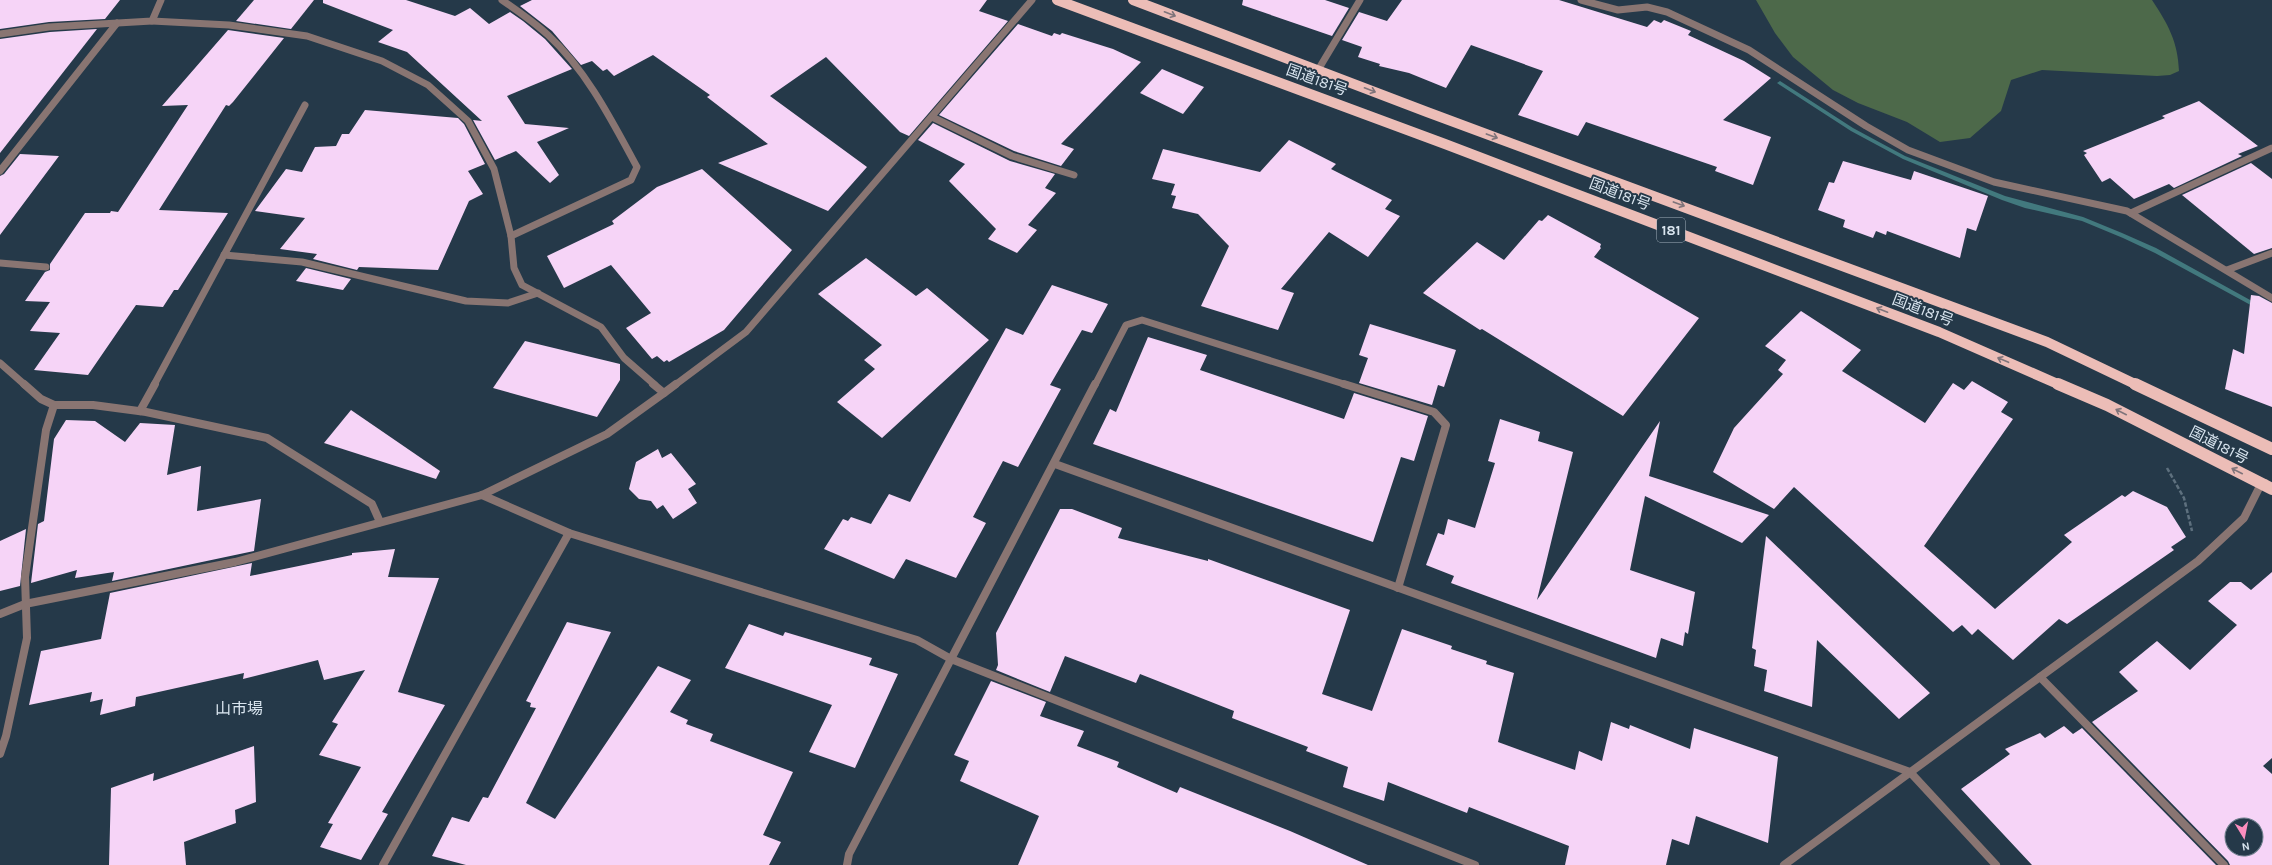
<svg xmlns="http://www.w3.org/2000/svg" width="2272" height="865" viewBox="0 0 2272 865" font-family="Karla,'Noto Sans JP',sans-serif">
<rect width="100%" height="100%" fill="#253949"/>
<path fill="#4d694a" d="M1756,0H2152C2168,24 2178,42 2179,71L2170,75L2157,76L2042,70L2011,80L2001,111L1970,138L1940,142L1907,122L1858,103L1833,90L1793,57L1775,33Z"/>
<polygon fill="#42797e" points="1780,81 1853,128 1905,156 2005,196 2083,217 2122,233 2156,248 2270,311 2269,315 2155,253 2123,238 2082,221 2025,208 2002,200 1903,159 1851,131 1777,83"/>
<g fill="#f6d4f7" fill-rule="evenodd">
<polygon points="0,0 120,0 105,19 49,22 0,29"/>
<polygon points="254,0 314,0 291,29 236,21"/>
<polygon points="323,0 406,0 455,16 470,8 489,24 510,12 523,21 545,39 572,69 507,96 525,124 569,128 537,142 559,175 550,183 516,151 495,160 473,120 482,121 407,52 378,42 393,30 323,3"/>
<polygon points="532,0 987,0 979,11 1008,21 909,136 900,132 826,57 770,96 867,167 828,211 718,163 768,144 707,97 710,95 653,55 614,76 607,69 603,71 592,61 581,65 552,31 520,6"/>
<polygon points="1243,0 1325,0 1349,8 1332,36 1242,5"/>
<polygon points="1402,0 1559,0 1647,27 1654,20 1661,23 1664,20 1691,31 1688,35 1744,61 1771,78 1723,120 1771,137 1753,185 1715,171 1717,167 1586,122 1578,136 1518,115 1543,71 1471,45 1446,88 1409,73 1379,66 1380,64 1358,57 1362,47 1342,40 1359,12 1387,21"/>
<polygon points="1018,24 1052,36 1054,33 1060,35 1062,33 1113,49 1141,62 1061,144 1074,149 1061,166 1014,151 939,115"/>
<polygon points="97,29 0,153 0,39 50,32"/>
<polygon points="228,30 284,38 233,102 229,106 226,105 159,210 228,213 178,290 174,290 163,307 136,305 88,375 34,370 60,333 30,331 50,302 25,301 45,272 50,270 50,264 85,213 110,213 111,211 118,212 188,105 162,106"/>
<polygon points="1162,69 1204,87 1183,114 1140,93"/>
<polygon points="2199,101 2258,146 2238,154 2242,156 2174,188 2169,184 2134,199 2110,178 2102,182 2084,155 2087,153 2083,151 2165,118 2162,116"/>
<polygon points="365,110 458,118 464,124 485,164 468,171 483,194 469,201 438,270 359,267 357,270 313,259 317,254 280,249 305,218 255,211 286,169 302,172 315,147 336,146 342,134 349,134"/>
<polygon points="933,123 1010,161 1055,174 1045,188 1056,193 1028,225 1037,230 1017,253 988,239 996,229 949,181 965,164 918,140"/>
<polygon points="1289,140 1336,164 1331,169 1392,200 1385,209 1400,216 1368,257 1329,232 1281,289 1294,293 1278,330 1201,306 1229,246 1198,214 1172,208 1176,196 1171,195 1175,184 1152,179 1163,149 1260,172"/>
<polygon points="20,154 59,156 0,235 0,176 4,174"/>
<polygon points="1843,161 1911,180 1914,171 1988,196 1976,231 1967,228 1960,258 1887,231 1886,235 1876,231 1873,238 1843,227 1845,220 1818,210 1829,182 1834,183"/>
<polygon points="2251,163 2272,179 2272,248 2254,254 2182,195"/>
<polygon points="702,169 792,250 724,330 669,362 667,360 664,362 657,356 652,359 626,328 651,313 611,265 564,288 547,256 614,224 612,221 657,187"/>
<polygon points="1548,215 1601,244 1600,247 1601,248 1594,257 1699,318 1623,416 1482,329 1480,330 1423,293 1477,242 1504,260 1539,220 1542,221"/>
<polygon points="866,258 916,296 927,288 989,340 882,438 837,402 875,369 864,360 882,345 818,294"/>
<polygon points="306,268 351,279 343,290 296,281"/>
<polygon points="1052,285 1108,304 1092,333 1082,330 1050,385 1061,389 1018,467 1003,461 973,517 986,523 956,578 906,559 894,579 824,549 843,519 848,521 851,517 871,524 889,494 910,502 1006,328 1023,335"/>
<polygon points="2251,295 2259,296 2272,303 2272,407 2225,389 2233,349 2244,354"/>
<polygon points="1801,311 1861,350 1842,371 1925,423 1953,383 1964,390 1972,381 2008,402 2001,412 2013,419 1924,546 1995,609 2072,542 2064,535 2122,495 2125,497 2133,491 2167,507 2186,537 2171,547 2174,550 2067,624 2059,619 2013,660 1978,629 1972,635 1962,625 1953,632 1794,487 1774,509 1713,472 1734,428 1783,374 1778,370 1786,360 1765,346"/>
<polygon points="1370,324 1456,350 1444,387 1438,385 1432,405 1359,383 1368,358 1359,355"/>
<polygon points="1148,337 1207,355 1200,370 1344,419 1354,393 1428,416 1414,461 1401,457 1373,542 1093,444 1110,409 1116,412"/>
<polygon points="525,341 620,364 620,380 597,417 493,388"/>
<polygon points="351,410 440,471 436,479 324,443"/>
<polygon points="1500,419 1540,432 1538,441 1573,452 1537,600 1660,421 1649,476 1769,515 1742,543 1645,496 1630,570 1695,592 1688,634 1685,632 1683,646 1661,638 1656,658 1451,583 1454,576 1426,565 1438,533 1444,535 1448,519 1475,528 1495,463 1488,461"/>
<polygon points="66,420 95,421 125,442 140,423 175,425 167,475 201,466 197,511 261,499 254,551 112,581 114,572 75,578 77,570 31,583 38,524 44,521 54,439"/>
<polygon points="658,449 662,458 671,453 696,484 688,489 697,503 673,519 663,505 657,509 651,501 639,499 629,489 636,462"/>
<polygon points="1060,509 1072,509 1122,528 1118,538 1208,561 1208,559 1350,610 1322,694 1372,711 1402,629 1452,646 1451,649 1487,661 1486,664 1514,673 1498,742 1575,770 1579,751 1602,761 1611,722 1629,729 1630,725 1690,749 1694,728 1778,757 1768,843 1696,816 1689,845 1672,839 1666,865 1565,865 1569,846 1469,807 1467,813 1388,782 1384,801 1343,787 1348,767 1306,751 1308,747 1232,718 1234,711 1140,674 1136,683 1065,656 1050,692 996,670 998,665 996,633"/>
<polygon points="26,529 20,586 0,591 0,541"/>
<polygon points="1766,536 1930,693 1899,719 1817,640 1812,707 1764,691 1767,670 1754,666 1756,650 1752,648"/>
<polygon points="395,549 388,577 439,578 398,692 445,705 382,812 388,814 361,860 320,847 333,824 328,823 361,767 319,755 338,724 332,722 365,670 324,680 318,660 243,679 244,673 136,697 135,706 100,715 103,699 90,702 92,692 29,705 41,651 101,639 110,593 252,563 250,576 352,555 352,553"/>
<path d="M2272,572V758L2263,766L2272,774V865H2230L2228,861L2092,722L2138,691L2119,672L2157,641L2190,670L2237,625L2208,601L2230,582H2241L2251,590ZM2232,825H2256V849H2232Z"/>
<polygon points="567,622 611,632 526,803 555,819 658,666 691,680 670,712 688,720 686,724 713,734 710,741 793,772 763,835 781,842 769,865 466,865 432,856 452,817 469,822 483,797 488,798 536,708 530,707 531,703 526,701"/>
<polygon points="749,624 783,636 785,632 872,658 869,665 898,674 855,768 809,752 832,705 725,668"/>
<polygon points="991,681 1046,702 1040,716 1084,731 1077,746 1119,762 1117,767 1177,793 1180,787 1290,831 1368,865 1018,865 1039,816 960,781 969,761 954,755"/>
<polygon points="2064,726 2073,734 2082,728 2216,865 2032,865 1961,789 2010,754 2005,749 2040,733 2045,738"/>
<polygon points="254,746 256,802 235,810 236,823 184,842 186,865 109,865 111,788 154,773 153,781"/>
</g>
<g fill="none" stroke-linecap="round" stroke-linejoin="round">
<polyline stroke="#5e707e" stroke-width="2.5" stroke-dasharray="4.5 2" stroke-linecap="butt" points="2167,468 2184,498 2192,531"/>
<g stroke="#897572" stroke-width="7">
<polyline points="932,117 1012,156 1074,175"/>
<polyline points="2131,213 2272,148"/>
<polyline points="224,255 302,262 466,301 508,303 538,293"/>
<polyline points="0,263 46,267"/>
<polyline points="2227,270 2272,253"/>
<polyline points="154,385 305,105"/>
</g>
<polyline stroke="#897572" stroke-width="8" points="140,411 155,384"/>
<g stroke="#897572" stroke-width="7">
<path d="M502,0C518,11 534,22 548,35C587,71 612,121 637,167L631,180L511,236"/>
<polyline points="1581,0 1618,10 1647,7 1667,12 1749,50 1866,126 1908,150 1994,182 2127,211 2272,298"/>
<polyline points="152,21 229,25 307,36 382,61 428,85 468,121 494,169 511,236 514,268 522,285 601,327 624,358 655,385"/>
<polyline points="0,34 49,27 152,21 161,0"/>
<polyline points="1318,70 1360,0"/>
<polyline points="0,171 117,23"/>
<polyline points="0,363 25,385"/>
<polyline points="675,385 746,332 1032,0"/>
<polyline points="1095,385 1126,325 1142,320 1347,385"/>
</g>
<g stroke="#897572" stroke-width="8">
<polyline points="24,384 41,399 54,405 93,405 146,412 267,438 372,504 380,522"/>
<polyline points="1344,384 1434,412 1446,425 1398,588"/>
<polyline points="664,393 676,384"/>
<polyline points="1055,464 1910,772 1996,865"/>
<polyline points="569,533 917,640 951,659 1475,865"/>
<polyline points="0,614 25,604 235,562 482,495 607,434 664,393 653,384"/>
<polyline points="0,754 6,736 27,638 25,577 46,430 54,405"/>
<polyline points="383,865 569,533 482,495"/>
<polyline points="847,865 849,854 1095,384"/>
<polyline points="1784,865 2040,677"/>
<polyline points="2224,865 2040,677 2198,561 2244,518 2261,484 2265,483"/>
</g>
<g stroke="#ecbdb7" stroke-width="10">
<polyline points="1057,0 1445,144 1939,332 2060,385"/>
<polyline points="1133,0 1427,112 2047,342 2137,385"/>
</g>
<g stroke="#ecbdb7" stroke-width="12">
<polyline points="2058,384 2107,405 2272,489"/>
<polyline points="2135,384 2272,449"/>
</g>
</g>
<defs><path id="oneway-shaft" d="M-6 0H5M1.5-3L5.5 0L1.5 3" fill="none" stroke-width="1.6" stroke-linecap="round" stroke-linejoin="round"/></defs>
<g stroke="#7f747a">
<use href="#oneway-shaft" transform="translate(1170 14) rotate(21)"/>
<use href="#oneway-shaft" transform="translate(1370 90) rotate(21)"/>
<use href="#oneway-shaft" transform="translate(1492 136) rotate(20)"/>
<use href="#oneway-shaft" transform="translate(1679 204) rotate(20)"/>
<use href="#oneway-shaft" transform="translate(1882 310) rotate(-159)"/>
<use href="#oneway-shaft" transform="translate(2003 360) rotate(-157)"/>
<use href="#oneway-shaft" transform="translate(2121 412) rotate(-153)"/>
<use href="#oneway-shaft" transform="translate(2237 471) rotate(-153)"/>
</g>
<g text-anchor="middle" stroke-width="4" stroke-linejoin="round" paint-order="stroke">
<rect fill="#253949" stroke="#a3b1bd" stroke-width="1" x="1657" y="218" width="28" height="24" rx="3"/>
<g font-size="14" font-weight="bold" fill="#d9e5ef">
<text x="1671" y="235">181</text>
</g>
<g font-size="15" fill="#d9e5ef" stroke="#253949">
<text transform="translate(1317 80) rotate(20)" y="5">国道181号</text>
<text transform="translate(1620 194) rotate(21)" y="5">国道181号</text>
<text transform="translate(1923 310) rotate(21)" y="5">国道181号</text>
<text transform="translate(2219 445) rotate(27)" y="5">国道181号</text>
</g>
<g font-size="16" fill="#d9e5ef" stroke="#253949">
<text x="239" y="714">山市場</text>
</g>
</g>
<g transform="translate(2244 837) rotate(170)"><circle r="19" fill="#253949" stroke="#6d7e8b"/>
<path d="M0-3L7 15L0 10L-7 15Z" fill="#fd8ebe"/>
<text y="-6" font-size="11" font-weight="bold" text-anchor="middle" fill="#d9e5ef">N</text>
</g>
</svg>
